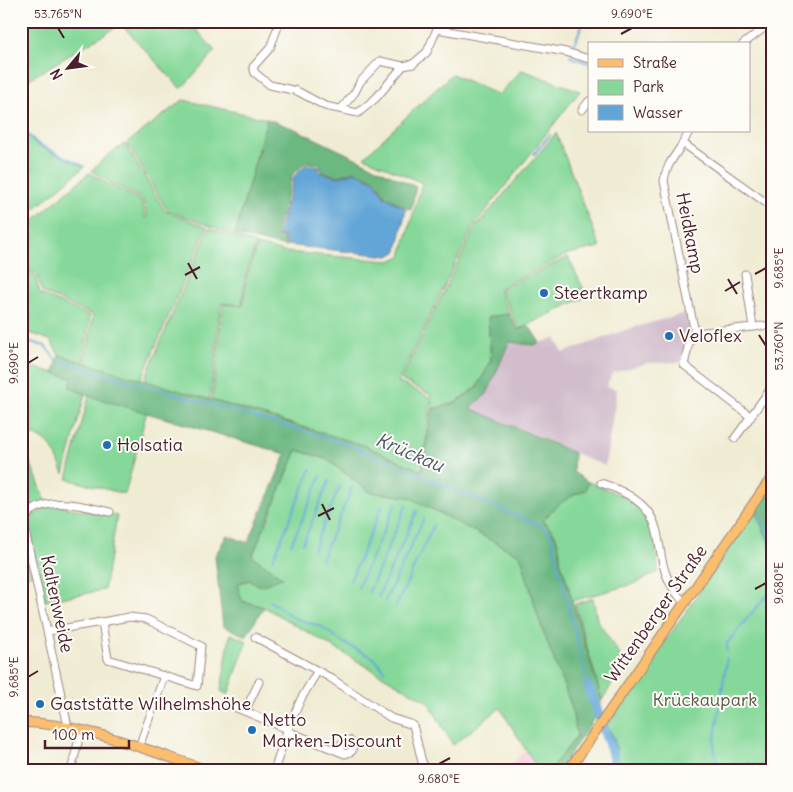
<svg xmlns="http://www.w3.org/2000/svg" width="793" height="792" viewBox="0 0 793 792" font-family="Delius,sans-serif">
<rect width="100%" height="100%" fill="#fdfcf7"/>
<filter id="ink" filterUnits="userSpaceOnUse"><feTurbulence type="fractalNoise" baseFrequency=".02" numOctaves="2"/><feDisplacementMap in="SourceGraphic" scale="10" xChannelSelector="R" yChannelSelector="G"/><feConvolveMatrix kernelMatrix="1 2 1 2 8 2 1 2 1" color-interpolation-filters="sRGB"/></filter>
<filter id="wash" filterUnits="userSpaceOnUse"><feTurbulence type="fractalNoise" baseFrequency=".0096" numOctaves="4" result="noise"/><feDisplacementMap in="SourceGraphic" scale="20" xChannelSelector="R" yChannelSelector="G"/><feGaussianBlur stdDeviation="1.12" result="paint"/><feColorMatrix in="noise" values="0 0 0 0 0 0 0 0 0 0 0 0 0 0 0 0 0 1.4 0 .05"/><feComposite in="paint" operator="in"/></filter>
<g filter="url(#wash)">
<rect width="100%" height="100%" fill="#f0ecd4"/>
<polygon fill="#f5cfdc" points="525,751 539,771 505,771"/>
<polygon fill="#d1bdcc" points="686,313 691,335 681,362 647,363 613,373 606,387 617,389 605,466 470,408 487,394 509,342 533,345 555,338 563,353 625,330"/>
<g fill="#85d899" stroke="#687c62">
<polygon points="21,21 189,21 215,51 181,89 121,24 26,81 21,63"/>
<polygon points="522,70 580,91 473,227 398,382 431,398 431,395 401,380 475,228 556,133 600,247 568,254 498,289 509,314 488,317 491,361 477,387 455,403 433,409 431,400 422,471 363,445 212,400 223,304 243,306 247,276 257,245 284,252 390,261 401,256 422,183 364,157 452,74 498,95"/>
<polygon points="183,100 267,119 235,235 167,210 127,143"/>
<polygon points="21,129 37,145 84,167 21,220"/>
<polygon points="125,144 165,211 207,227 141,380 85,363 93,315 42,292 37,274 23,265 21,231 89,173 141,201 145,218 147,217 143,200 91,171 109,154"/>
<polygon points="209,228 256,244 245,277 242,305 221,303 210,400 144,381"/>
<polygon points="568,257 587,296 519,329 500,290"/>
<polygon points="21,264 35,275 40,294 90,316 83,362 59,355 50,340 21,330"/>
<path d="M21,364L72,378L70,387L85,394L64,474C51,444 53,441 21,430Z"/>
<polygon points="89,396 147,411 125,494 67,479"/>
<polygon points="21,440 46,501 21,510"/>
<polygon points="297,450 326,459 370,492 409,497 521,556 539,620 571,705 577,736 549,771 539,771 500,708 453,745 428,702 264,607 242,601 237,584 249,580 283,578 252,557"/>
<path d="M588,482C643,502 655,512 658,572L636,583L572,601C569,588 565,575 561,563C556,543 562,537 543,521C556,505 566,497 585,490Z"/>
<polygon points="57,506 117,516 104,590 44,601 27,519 45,508"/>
<polygon points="755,511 772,549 772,768 747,763 732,764 697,771 620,771 614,738 607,726"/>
<polygon points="21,530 33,574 21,578"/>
<polygon points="593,598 597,620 625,663 602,700 575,604"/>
<polygon points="230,634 247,641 228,695 221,691"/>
</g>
<g fill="#6cb881" stroke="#5b6c56">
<polygon points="267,119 295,129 416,187 411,210 385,196 376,180 355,171 339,176 322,172 320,165 306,162 292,175 276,236 282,237 286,247 235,235"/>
<path d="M509,314L518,330L529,326L540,343L533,345L509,342L487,394L470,408L574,453L573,472L588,482L586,490C567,497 556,505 543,521C555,532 561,544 560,560L602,700L596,716L558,771H549L577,736L571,705L539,620L521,556L409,497L370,492L327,459L297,450L252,556L283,578L260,586L249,580L237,584L242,601L264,607L246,636L223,626L215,556L227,535L248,543L286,454L89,396L70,387L72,378L54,373L59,355L363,445L422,471L432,409L455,403L477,387L491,361L488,317Z"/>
<polygon points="772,488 772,549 755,511"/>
</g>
<g fill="#62a6d7" stroke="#566281">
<polygon points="306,164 319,167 320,173 339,177 355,172 375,181 384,196 406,209 397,251 389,256 287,245 283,236 278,236 294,176"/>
<polygon points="607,726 614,738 620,771 611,771 608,749 601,736"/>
<polygon points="747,763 772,768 772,771 697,771 732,764"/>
</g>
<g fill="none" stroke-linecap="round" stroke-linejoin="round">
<g stroke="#62a6d7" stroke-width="2">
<polyline points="571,51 584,21"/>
<polyline points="570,55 570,57 589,63"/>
<polyline points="21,74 23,83 21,84"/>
<polyline points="21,128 38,144 84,166"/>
<polyline points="534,154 550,135"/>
<polyline points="21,339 45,346 56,360 338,441 544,527 551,535 588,686"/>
<polyline points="760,516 769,535"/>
<polyline points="771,540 772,542"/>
<polyline points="303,543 329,481"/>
<polyline points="291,545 321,476"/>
<polyline points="313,550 340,486"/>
<polyline points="273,559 311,469"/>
<polyline points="321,560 352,488"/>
<polyline points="350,581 382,506"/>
<polyline points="358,587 396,503"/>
<polyline points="369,592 407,504"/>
<polyline points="378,597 417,511"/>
<polyline points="270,601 294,618 322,627 342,642 374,658 385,671"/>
<polyline points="385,601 424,518"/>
<polyline points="396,606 434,524"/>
<path d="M727,651V643C742,626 754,608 770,593"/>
<polyline points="718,771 714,744 727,658"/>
</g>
<polyline stroke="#62a6d7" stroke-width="10" points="588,686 612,752 615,771"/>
</g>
</g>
<g filter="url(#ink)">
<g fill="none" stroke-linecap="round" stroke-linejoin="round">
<g stroke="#9d8680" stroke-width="9">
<g id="minor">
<polyline points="280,21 270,48 253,67 255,73 270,85 297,91 325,106 358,113 376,98 403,66 413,64 427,52 437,29 566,52 589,59"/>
<polyline points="743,44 772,22"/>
<polyline points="341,109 355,92 360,82 380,61 403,66"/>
<polyline points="582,110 589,101"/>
<path d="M689,131C682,150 666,161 664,181L695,333"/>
<polyline points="684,144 772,207"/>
<polyline points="745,274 753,327"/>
<polyline points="695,333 689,343 684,365 751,417"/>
<polyline points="695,333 772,325"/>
<polyline points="735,438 772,387"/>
<path d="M601,483C688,512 638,555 684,602"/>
<polyline points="102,622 129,617 146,619 201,646 197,686 164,676"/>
<polyline points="48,631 102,622 108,659 164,676 139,747"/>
<polyline points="255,637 329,677 391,718 413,725 422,762 427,771"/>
<polyline points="227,704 285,728 287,731 301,699 317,672"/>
<polyline points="245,711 259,682"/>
<path d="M65,727L67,722L23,522C37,492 85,506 110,512"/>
<polyline points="71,771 81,730"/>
<polyline points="274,771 287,731 345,754 352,751 353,744 349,740 344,741 340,745 341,750"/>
</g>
</g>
<g stroke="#9d8680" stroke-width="11">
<g id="major">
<path d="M21,722C87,724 149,751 210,771"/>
<polyline points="568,771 772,477"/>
</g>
</g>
<use href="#minor" stroke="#fff" stroke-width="7"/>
<use href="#major" stroke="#fbbe6e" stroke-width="9"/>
</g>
</g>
<path fill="none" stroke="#4a1f2b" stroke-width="2" d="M58,28L64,38M621,34L632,28M188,263L197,279M755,274L766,268M185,275L200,267M728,279L737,294M725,291L740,282M759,335L766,346M28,363L38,357M322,504L330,520M318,516L334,508M755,589L766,583M28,677L38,671M439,764L450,758"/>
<g fill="#1f6fb2" stroke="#fdfcf7" stroke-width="2">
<circle cx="544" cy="293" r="5"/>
<circle cx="669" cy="336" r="5"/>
<circle cx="107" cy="445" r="5"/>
<circle cx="40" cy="704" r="5"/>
<circle cx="252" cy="730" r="5"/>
</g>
<g text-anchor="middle" stroke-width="4" stroke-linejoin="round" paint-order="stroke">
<g font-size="18" fill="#4a1f2b" stroke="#fdfcf7">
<text transform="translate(690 233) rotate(79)" y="6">Heidkamp</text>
<text transform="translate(57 604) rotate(78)" y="6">Kaltenweide</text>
<text transform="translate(656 614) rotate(-55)" y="6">Wittenberger Straße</text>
</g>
<g font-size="18" fill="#4a1f2b" stroke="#fdfcf7" text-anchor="start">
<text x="554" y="299">Steertkamp</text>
<text x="679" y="342">Veloflex</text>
<text x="117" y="451">Holsatia</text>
<text x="50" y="710">Gaststätte Wilhelmshöhe</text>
<text x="262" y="726">Netto<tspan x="262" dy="21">Marken-Discount</tspan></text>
</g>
<g font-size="18" fill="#5c564c" stroke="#fdfcf7">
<text x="705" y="706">Krückaupark</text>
</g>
<g font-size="19" font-style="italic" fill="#545570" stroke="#fdfcf7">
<text transform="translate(410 452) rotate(23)" y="7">Krückau</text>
</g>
</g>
<rect width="793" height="792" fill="none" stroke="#fdfcf7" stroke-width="55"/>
<rect x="588" y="42" width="162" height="90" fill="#fdfcf7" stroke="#b5a4a5"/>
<rect x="598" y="59" width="25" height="8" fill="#fbbe6e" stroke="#b5a4a5"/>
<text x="633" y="68" font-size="15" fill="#4a1f2b">Straße</text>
<rect x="598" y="80" width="25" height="15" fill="#85d899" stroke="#b5a4a5"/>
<text x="633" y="92" font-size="15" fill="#4a1f2b">Park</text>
<rect x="598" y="105" width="25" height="15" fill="#62a6d7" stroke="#b5a4a5"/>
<text x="633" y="118" font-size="15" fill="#4a1f2b">Wasser</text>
<g transform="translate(68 68) rotate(241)" stroke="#fdfcf7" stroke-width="4" paint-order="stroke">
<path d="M0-4L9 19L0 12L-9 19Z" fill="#4a1f2b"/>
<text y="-8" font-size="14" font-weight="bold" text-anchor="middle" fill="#4a1f2b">N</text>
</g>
<path d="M45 740v8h84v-8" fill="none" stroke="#4a1f2b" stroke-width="2.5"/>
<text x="52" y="740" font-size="15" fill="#4a1f2b" stroke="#fdfcf7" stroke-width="4" paint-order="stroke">100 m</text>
<rect x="28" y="28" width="738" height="736" fill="none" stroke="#4a1f2b" stroke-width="2"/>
<g font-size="12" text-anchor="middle" fill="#4a1f2b">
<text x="58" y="18">53.765°N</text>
<text x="632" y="18">9.690°E</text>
<text transform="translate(779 268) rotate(-90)" y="4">9.685°E</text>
<text transform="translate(779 346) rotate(-90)" y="4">53.760°N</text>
<text transform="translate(14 363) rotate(-90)" y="4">9.690°E</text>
<text transform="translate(779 583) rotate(-90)" y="4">9.680°E</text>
<text transform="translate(14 677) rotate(-90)" y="4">9.685°E</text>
<text x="439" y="783">9.680°E</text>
</g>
</svg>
